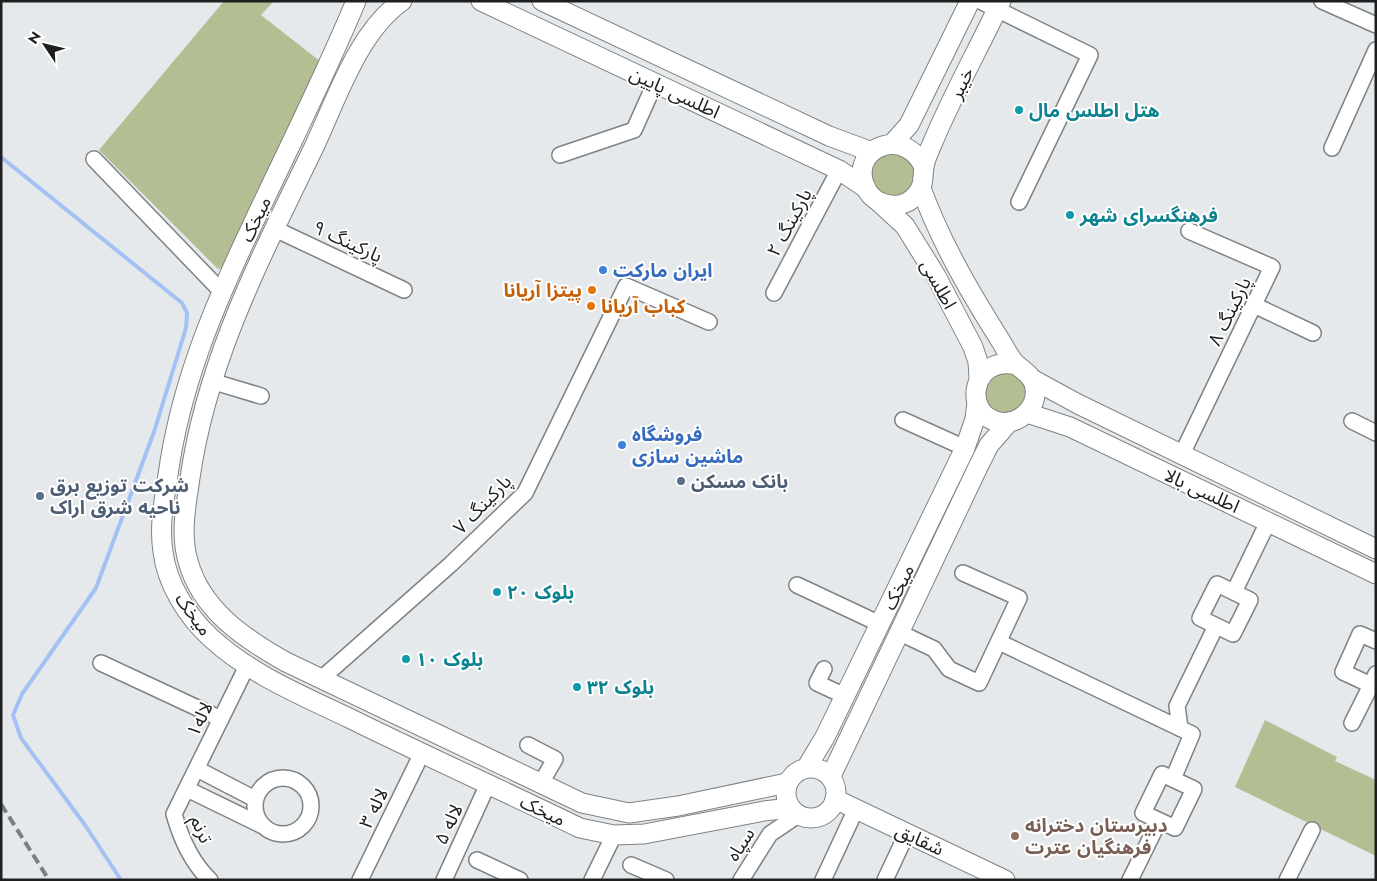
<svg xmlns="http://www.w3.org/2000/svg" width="1377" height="881" viewBox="0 0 1377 881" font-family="Jost,'Noto Sans Arabic',sans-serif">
<rect width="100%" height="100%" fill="#e6e9eb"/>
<g fill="#b3bf92">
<polygon points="224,1 274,1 261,15 321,62 225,267 218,269 99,150"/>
<circle cx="893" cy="174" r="22"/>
<circle cx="1005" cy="393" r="21"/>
<polygon points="1265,720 1337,757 1335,761 1376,780 1376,856 1235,787"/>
</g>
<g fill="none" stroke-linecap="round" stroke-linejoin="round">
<polyline stroke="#a4c1f4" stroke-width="4" points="1,157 182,303 187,313 186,328 154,432 96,588 22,694 13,715 21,738 85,825 121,880"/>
<g stroke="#7f8284" stroke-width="18">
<g id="minor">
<polyline points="980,1 1090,55 1019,202"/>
<polyline points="1322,1 1376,25"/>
<polyline points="1332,148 1376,50"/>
<polyline points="560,155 634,130 655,83"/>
<polyline points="94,159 221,291"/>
<polyline points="275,229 404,290"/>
<polyline points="774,293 839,170"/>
<polyline points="1254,305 1313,333"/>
<polyline points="211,381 261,396"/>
<polyline points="903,420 965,448"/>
<polyline points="1352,421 1376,433"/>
<polyline points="1182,454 1272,267 1189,231"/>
<polygon points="1217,584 1250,600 1233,634 1200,618"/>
<polyline points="797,585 880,624"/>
<polyline points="1234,592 1268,522"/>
<polyline points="898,632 934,649 949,669 979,683 1019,598 963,573"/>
<polyline points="1376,641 1360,634 1343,672 1371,685 1376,674"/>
<polyline points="999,642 1192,734 1173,779"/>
<polyline points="101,663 221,719"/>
<polyline points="824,669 817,683 845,696"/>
<polyline points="321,679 451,564 525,493 626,286 709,322"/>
<polyline points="1352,723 1371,685"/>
<polyline points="1180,728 1177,706 1216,626"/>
<polyline points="528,745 555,759 541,783"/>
<polyline points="197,769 255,799"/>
<polygon points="1162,774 1194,789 1175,828 1143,813"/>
<circle cx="283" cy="806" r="28"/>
<polyline points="187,789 263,826"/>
<polyline points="477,860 520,880"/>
<polyline points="631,865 666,880"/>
<path d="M210,880C191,862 181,839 174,814L247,666"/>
<polyline points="360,880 422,753"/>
<polyline points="444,880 488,784"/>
<polyline points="592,880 614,835"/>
<polyline points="741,880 770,834 798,815"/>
<polyline points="823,880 856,809"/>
<polyline points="885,880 907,833"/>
<polyline points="1130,880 1159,821"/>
<polyline points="1287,880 1312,830"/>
</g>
</g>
<g stroke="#7f8284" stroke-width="21">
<g id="tertiary">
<path d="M356,1C324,78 286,153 251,228C213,308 180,387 168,475C164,501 159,526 163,552C167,584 187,616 211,638C250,674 301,695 349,718C426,756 504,791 580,828L614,835L644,834L764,811L790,808"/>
<path d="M402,1C358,32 337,98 315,145C263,253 207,358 190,478C186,506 180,534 188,561C201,610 245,639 286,662L582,803L629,813L678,806L787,783"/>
<polyline points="481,1 839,170 866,188"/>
<polyline points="542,1 829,136 872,152"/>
<polyline points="892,144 909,125 970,1"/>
<path d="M924,167C906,128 855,145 863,180C868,205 900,214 916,195C925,185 922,178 924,167C925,159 930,149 933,142C953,94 979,48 1001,1"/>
<path d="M921,188C941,243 971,294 1002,343C1006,350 1011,360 1017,365C1025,372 1033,376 1035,388C1038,408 1019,425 999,422C961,414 972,354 1017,365"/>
<polyline points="879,202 905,226 936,276 973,347 978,362 979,378"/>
<polyline points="1032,379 1078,404 1376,549"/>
<polyline points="1027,413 1070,427 1376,574"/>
<polyline points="807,767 825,737 965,448 975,419 977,403"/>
<circle cx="811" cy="793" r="25"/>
<polyline points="831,776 978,467 989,445 1009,422"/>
<polyline points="835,799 1005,880"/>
</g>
</g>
<use href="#minor" stroke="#fff" stroke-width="15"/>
<use href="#tertiary" stroke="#fff" stroke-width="19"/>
<polyline stroke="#7d8081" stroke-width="4" stroke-dasharray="10 5" stroke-linecap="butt" points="1,804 49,880"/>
</g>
<g fill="#0f9aa8" stroke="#fff" stroke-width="2">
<circle cx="1019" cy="110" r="5"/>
<circle cx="1070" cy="215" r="5"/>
<circle cx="497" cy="592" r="5"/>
<circle cx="406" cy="659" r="5"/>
<circle cx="577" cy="687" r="5"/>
</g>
<g fill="#3f7fe0" stroke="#fff" stroke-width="2">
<circle cx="603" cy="270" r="5"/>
<circle cx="622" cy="445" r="5"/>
</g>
<g fill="#e8710a" stroke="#fff" stroke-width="2">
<circle cx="592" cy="290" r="5"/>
<circle cx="591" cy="306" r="5"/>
</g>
<g fill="#5c6f8a" stroke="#fff" stroke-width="2">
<circle cx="681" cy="481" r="5"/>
<circle cx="40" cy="496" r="5"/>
</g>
<circle fill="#8d6e63" stroke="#fff" stroke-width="2" cx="1015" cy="836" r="5"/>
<g text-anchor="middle" stroke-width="4" stroke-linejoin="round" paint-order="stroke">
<g font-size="19" fill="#1e2020" stroke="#fff">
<text transform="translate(961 83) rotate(-64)" y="7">خیبر</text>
<text transform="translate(675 92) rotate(25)" y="7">اطلسی پایین</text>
<text transform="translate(255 219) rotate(-65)" y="7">میخک</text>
<text transform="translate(789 222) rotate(-62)" y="7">پارکینگ ۲</text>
<text transform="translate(348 241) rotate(25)" y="7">پارکینگ ۹</text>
<text transform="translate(939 284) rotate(61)" y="7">اطلسی</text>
<text transform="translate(1229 311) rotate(-64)" y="7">پارکینگ ۸</text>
<text transform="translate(1202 490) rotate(25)" y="7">اطلسی بالا</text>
<text transform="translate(482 504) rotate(-46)" y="7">پارکینگ ۷</text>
<text transform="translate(898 587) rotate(-64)" y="7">میخک</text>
<text transform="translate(194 614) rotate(54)" y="7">میخک</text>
<text transform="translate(199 719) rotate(-64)" y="7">لاله۱</text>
<text transform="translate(373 808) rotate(-64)" y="7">لاله ۳</text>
<text transform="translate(543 810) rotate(25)" y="7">میخک</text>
<text transform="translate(448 824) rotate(-65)" y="7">لاله ۵</text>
<text transform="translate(202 829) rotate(67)" y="7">ترنم</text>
<text transform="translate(920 839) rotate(25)" y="7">شقایق</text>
<text transform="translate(740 844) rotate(-57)" y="7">سپاه</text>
</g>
<g font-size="19" font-weight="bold" fill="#0d838f" stroke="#fff" text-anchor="start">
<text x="1029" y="117">هتل اطلس مال</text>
<text x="1080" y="222">فرهنگسرای شهر</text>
<text x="507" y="599">بلوک ۲۰</text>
<text x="416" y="666">بلوک ۱۰</text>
<text x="587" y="694">بلوک ۳۲</text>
</g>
<g font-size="19" font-weight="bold" fill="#366cbe" stroke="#fff" text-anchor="start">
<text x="613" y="277">ایران مارکت</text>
<text x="632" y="441">فروشگاه<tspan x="632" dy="22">ماشین سازی</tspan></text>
</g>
<g font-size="19" font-weight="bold" fill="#c56008" stroke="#fff" text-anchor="end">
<text x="582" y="297">پیتزا آریانا</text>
<text x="601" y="313" text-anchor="start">کباب آریانا</text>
</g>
<g font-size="19" font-weight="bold" fill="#4e5e75" stroke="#fff" text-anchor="start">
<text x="691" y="488">بانک مسکن</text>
<text x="50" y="492">شرکت توزیع برق<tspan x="50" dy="22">ناحیه شرق اراک</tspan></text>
</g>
<g font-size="19" font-weight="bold" fill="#785e54" stroke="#fff" text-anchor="start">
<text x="1025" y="832">دبیرستان دخترانه<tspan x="1025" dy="22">فرهنگیان عترت</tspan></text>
</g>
</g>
<rect width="1377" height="881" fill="none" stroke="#1e2020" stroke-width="5"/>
<g transform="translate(45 45) rotate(305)" stroke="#ffffff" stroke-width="4" paint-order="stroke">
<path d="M0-4L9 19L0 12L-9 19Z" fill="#1e2020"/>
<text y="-8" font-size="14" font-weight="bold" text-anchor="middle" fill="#1e2020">N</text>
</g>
</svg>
